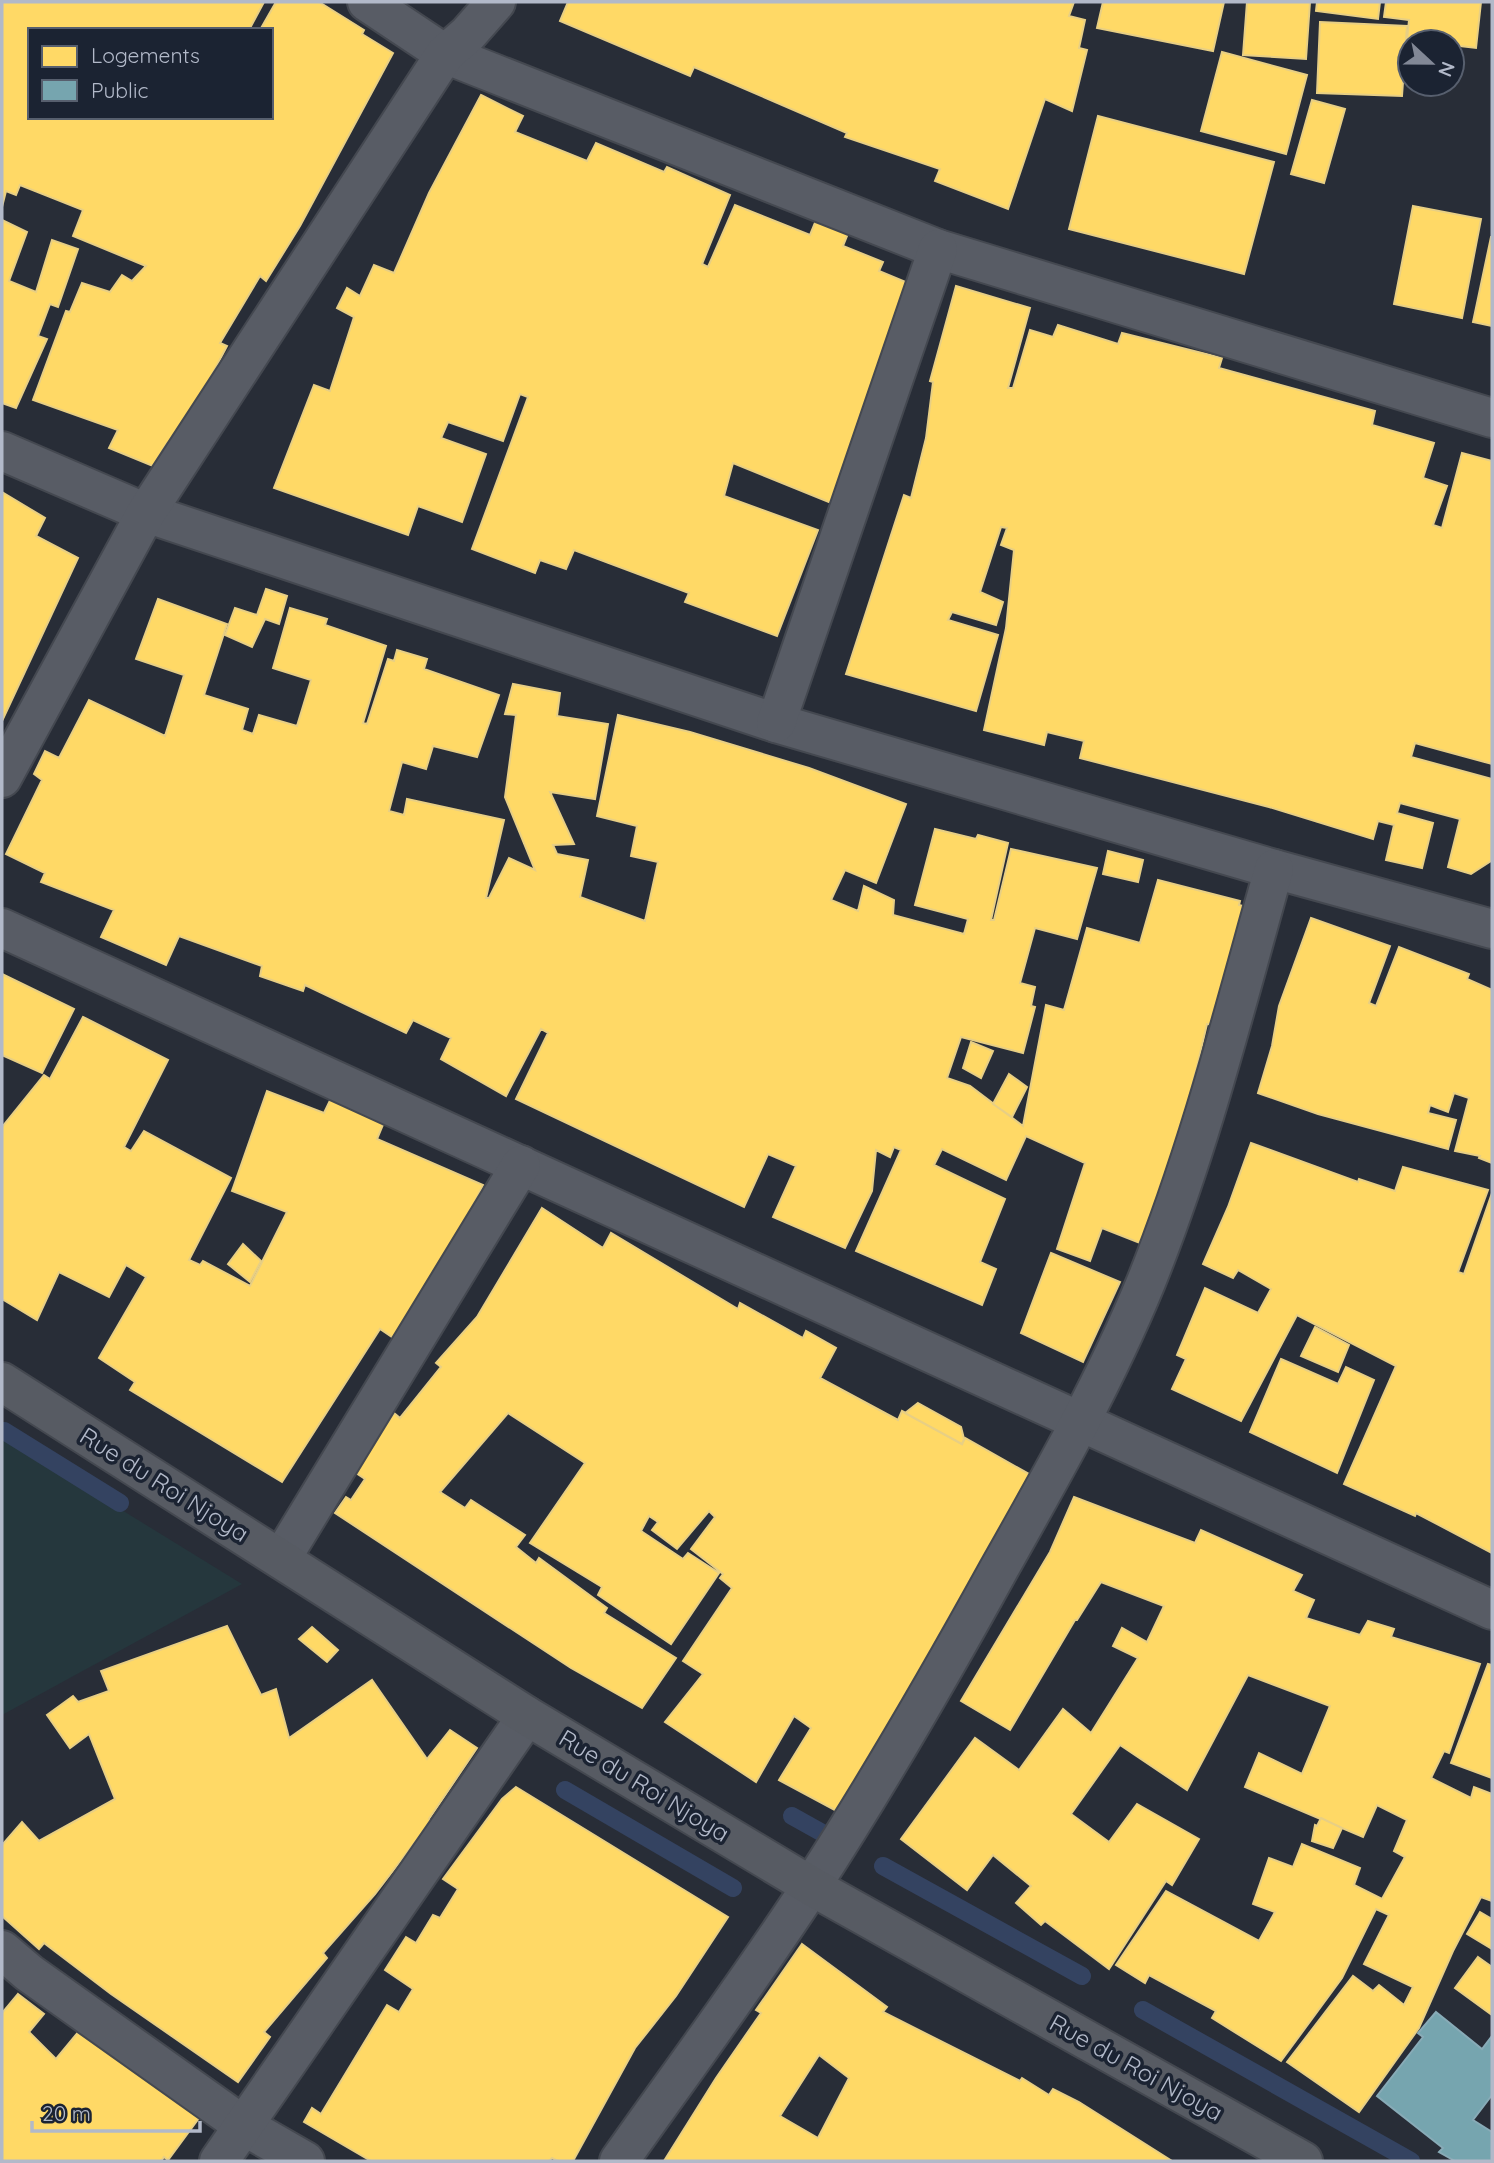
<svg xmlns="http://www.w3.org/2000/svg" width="1494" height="2163" viewBox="0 0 1494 2163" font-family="Quicksand,sans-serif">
<rect width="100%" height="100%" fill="#282d37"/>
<polygon fill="#25373d" points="2,1435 21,1448 242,1584 2,1715"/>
<g fill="#ffd966" stroke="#e8cf84" stroke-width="2" fill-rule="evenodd">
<polygon points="2,2 264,2 249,30 30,30 30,117 271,117 271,30 260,30 276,2 319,2 364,30 362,34 393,53 300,226 266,281 260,276 220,343 227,346 174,447 167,443 153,466 109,448 118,430 33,400 66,311 70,312 82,283 110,292 122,275 132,281 146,266 73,236 83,210 20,185 16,195 6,191 2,207"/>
<polygon points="568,2 1074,2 1069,16 1085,20 1079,48 1087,50 1072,111 1045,99 1008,209 935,181 940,169 845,137 847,133 694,67 690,76 560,21"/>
<polygon points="1103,2 1224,2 1213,51 1097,28"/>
<polygon points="1247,2 1310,2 1306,59 1243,55"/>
<polygon points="1317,2 1380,2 1378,19 1316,11"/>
<polygon points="1386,2 1481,2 1476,48 1452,45 1452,42 1407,40 1409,20 1384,17"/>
<polygon points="1320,22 1407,26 1402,96 1317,93"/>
<polygon points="1222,52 1307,75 1286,154 1201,131"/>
<polygon points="481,95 523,116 515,132 587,161 596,143 664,172 667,167 730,195 702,264 708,267 735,205 810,235 819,213 851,226 843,246 883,262 879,271 913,285 836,505 733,463 724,496 818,530 777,636 685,602 689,593 574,550 566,569 540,560 535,573 472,549 528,397 520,394 503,441 448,422 441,438 486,454 462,522 418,506 408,535 274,488 314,385 330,391 354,317 337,308 347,288 360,296 374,265 394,273 429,193"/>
<polygon points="1312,100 1345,109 1324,183 1291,174"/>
<polygon points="1098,116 1274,162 1244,274 1069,229"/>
<polygon points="1413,206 1481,219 1462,318 1394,304"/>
<polygon points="2,220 27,232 9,281 36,292 52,240 78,249 58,307 50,304 38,336 47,339 16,408 2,403"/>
<polygon points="1491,237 1492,237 1492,326 1473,322"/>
<polygon points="956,286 1030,308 1008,388 1013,388 1030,330 1053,337 1058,325 1118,344 1122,333 1222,358 1219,368 1375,411 1372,425 1434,443 1423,478 1447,486 1433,525 1442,528 1462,453 1492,461 1492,764 1415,743 1411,757 1492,779 1491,861 1471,874 1448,867 1460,819 1400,803 1397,813 1433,823 1422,868 1386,860 1394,825 1378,821 1373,839 1269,807 1080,758 1084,741 1047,732 1044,745 984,730 1006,628 1014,550 1001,545 1007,528 1001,527 980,592 1003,602 996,625 952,612 948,620 998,635 976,711 846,674 904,495 911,498 926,438 933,382 930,381"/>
<polygon points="2,492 45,518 36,536 78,558 2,721"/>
<polygon points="266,589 287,596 279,624 265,619 252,647 225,635 235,608 257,615"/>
<polygon points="158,599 227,624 204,695 248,709 242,730 253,734 259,715 297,726 311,680 273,668 290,608 327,619 325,625 386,646 363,723 367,724 388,659 394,661 397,650 427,659 424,669 499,695 477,757 433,746 426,769 402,762 389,811 404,815 407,799 504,820 486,898 489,898 509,858 535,870 505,797 516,715 505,714 513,684 560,693 557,716 608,724 595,799 550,792 574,844 553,845 557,854 588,860 580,897 645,921 658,862 631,856 637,826 597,816 618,715 690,732 809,768 906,804 876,883 845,870 831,900 858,911 864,886 894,900 893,915 964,934 968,919 915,905 935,829 976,839 978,835 1008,843 991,920 994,920 1011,849 1097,868 1077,939 1035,928 1020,983 1035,987 1031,1006 1035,1007 1023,1053 961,1037 947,1078 970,1086 1023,1126 1046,1005 1064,1010 1087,928 1140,943 1158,880 1240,901 1239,905 1247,907 1215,1025 1207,1024 1168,1189 1150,1247 1102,1228 1090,1261 1057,1249 1085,1163 1026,1136 1006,1180 942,1149 934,1165 1005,1199 980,1262 996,1269 982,1305 856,1251 901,1150 894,1147 890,1157 876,1150 872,1191 845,1248 773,1217 796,1166 768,1154 744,1207 516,1099 548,1033 541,1029 506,1096 441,1059 451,1038 413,1020 406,1033 305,985 303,991 260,976 262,966 179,936 166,965 101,937 114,910 41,882 45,873 6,854 42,780 34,774 45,751 59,758 89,700 165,736 184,675 136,659"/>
<polygon points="1108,851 1143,860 1138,882 1103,874"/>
<polygon points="1311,918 1390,946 1369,1003 1376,1006 1399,947 1469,974 1467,979 1492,990 1492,1163 1479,1158 1480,1156 1455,1151 1469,1098 1454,1093 1448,1112 1430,1105 1428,1113 1456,1120 1448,1149 1318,1114 1258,1093 1272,1046 1279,1006"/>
<polygon points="2,974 74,1009 42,1073 2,1055"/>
<polygon points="83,1017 168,1060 124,1147 131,1151 144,1131 231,1178 189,1260 200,1265 203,1261 250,1286 287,1212 232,1191 267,1091 324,1113 335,1090 387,1115 377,1139 483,1185 440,1274 395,1339 380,1329 282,1482 130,1390 135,1382 99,1358 146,1277 126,1265 109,1297 59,1272 37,1320 2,1299 2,1127 44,1075 50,1079"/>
<polygon points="971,1042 993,1051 981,1078 963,1068"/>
<polygon points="1009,1074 1027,1087 1012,1117 993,1104"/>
<polygon points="1251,1143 1358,1182 1359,1179 1395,1191 1403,1167 1488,1190 1458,1272 1464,1274 1492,1193 1492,1553 1416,1513 1415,1516 1344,1484 1396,1366 1297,1315 1241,1421 1172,1389 1186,1359 1177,1355 1205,1288 1258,1313 1271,1289 1238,1270 1233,1278 1203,1264 1228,1207"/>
<polygon points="542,1208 603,1248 611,1233 738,1309 740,1303 803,1338 806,1331 836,1348 820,1378 898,1420 902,1411 962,1444 965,1438 1036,1478 842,1814 779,1780 811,1728 794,1716 756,1782 665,1722 703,1674 683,1661 732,1588 720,1578 723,1574 691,1549 715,1517 709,1511 677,1549 652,1530 658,1522 649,1516 641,1531 683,1559 688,1553 719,1573 671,1644 598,1595 602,1587 530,1543 585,1463 508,1413 440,1492 465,1508 471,1500 525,1535 516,1547 536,1563 539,1558 607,1608 604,1613 676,1658 642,1708 571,1668 335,1513 346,1497 351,1500 365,1479 356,1473 394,1413 400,1418 441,1367 436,1363 477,1317"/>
<polygon points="243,1244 261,1261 250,1282 228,1264"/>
<polygon points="1051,1253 1120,1282 1083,1362 1021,1333"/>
<polygon points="1315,1327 1349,1345 1338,1372 1301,1356"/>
<polygon points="1281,1359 1338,1384 1346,1367 1374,1380 1337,1473 1250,1432"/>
<polygon points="918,1403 961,1427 964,1439 962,1444 905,1413"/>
<polygon points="1074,1497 1195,1543 1201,1530 1302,1575 1293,1591 1314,1600 1306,1618 1360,1635 1368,1621 1394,1629 1391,1637 1480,1664 1449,1753 1444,1751 1431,1778 1471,1798 1474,1787 1492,1794 1492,1901 1481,1897 1453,1951 1419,2028 1359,2112 1287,2062 1353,1976 1373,1991 1379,1985 1404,2005 1413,1987 1364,1964 1389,1915 1376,1909 1342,1978 1281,2061 1212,2018 1216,2011 1149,1975 1145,1983 1116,1965 1166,1891 1259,1941 1275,1912 1253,1904 1269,1858 1293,1867 1302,1844 1360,1868 1354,1885 1382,1899 1405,1857 1394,1851 1407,1820 1377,1805 1363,1837 1245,1787 1259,1753 1302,1774 1330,1706 1248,1675 1187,1790 1120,1745 1071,1814 1109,1842 1137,1804 1199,1839 1172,1885 1166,1881 1109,1969 1045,1921 1041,1925 1016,1903 1031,1886 993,1855 967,1890 901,1839 975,1738 1019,1770 1063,1709 1091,1733 1138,1658 1113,1646 1122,1628 1147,1642 1164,1606 1101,1582 1077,1620 1075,1620 1010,1730 961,1701 1050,1552"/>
<polygon points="227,1626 261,1695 276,1689 289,1738 372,1680 427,1759 450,1730 477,1748 429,1819 431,1821 375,1894 323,1953 327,1958 264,2032 270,2037 238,2082 111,1994 44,1943 39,1949 2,1916 2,1845 22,1822 39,1841 115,1799 89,1734 70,1748 47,1715 73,1696 78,1702 109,1691 101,1671"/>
<polygon points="312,1627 338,1650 327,1662 299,1639"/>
<polygon points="1488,1664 1492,1665 1492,1778 1451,1763"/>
<polygon points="516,1787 728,1917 676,1996 635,2048 573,2161 558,2161 552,2158 549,2161 371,2161 304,2122 312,2108 321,2114 387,2005 399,2012 413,1989 385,1970 406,1937 416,1943 433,1915 440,1918 458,1889 443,1879 502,1799"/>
<polygon points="1321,1818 1342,1828 1333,1848 1312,1841 1315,1825 1317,1826"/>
<polygon points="1480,1912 1492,1919 1492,1949 1467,1934"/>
<path d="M802,1944L887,2007L883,2012L1020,2081L1022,2078L1049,2095L1053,2089L1079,2102L1172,2161H664L716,2078L761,2013L756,2010ZM819,2055L849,2078L818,2138L780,2116Z"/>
<polygon points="1478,1957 1492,1967 1492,2015 1455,1988"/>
<polygon points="18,1994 44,2014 29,2032 56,2059 84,2025 202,2114 168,2160 164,2157 161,2161 2,2161 2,2013"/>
</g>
<polygon fill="#76a5af" stroke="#88abb7" stroke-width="2" points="1436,2012 1482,2049 1492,2036 1492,2095 1473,2120 1492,2132 1492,2161 1455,2161 1439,2152 1443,2148 1377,2096 1423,2037 1418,2033"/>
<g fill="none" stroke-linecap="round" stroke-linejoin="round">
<g stroke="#344361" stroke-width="18">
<polyline points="4,1431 120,1503"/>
<polyline points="565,1790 733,1888"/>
<polyline points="792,1816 844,1845"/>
<polyline points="883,1866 1082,1976"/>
<polyline points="1143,2010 1411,2161"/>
</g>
<g stroke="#444850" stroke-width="42">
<g id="minor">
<polyline points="367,2 445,54 938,249 1492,418"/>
<polyline points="2,451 146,513 776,723 1274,869 1492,929"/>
<polyline points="776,723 938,249"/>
<polyline points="2,778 146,513 445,54 468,34 496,2"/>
<polyline points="2,928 1492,1610"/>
<polyline points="281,1559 521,1165"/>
<polyline points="2,1950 29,1973 244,2126 305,2161"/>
<polyline points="219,2161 527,1716"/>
<path d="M619,2161C684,2069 751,1979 812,1885C879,1782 940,1676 999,1569C1052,1475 1105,1382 1146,1282C1200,1148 1235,1008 1274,869"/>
</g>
</g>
<g stroke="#444850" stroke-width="42">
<polyline id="secondary" points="2,1382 527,1716 811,1886 1303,2161"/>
</g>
<use href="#minor" stroke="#585c65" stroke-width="38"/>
<use href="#secondary" stroke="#575b63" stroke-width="38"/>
</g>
<g text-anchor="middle" stroke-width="7" stroke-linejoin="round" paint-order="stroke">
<g font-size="24" fill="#b2b9c9" stroke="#1b2332">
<text transform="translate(164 1485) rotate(32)" y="8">Rue du Roi Njoya</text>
<text transform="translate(644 1786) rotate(31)" y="8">Rue du Roi Njoya</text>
<text transform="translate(1136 2068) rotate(29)" y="8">Rue du Roi Njoya</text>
</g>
</g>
<rect width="1494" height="2163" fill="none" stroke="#b2b9c9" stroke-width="7"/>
<rect x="28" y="28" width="245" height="91" fill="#1b2332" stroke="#575f6e" stroke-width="2"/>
<rect x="42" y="46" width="35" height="21" fill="#ffd966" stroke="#575f6e" stroke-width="2"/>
<text x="91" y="63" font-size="21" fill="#b2b9c9">Logements</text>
<rect x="42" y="80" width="35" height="21" fill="#76a5af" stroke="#575f6e" stroke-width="2"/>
<text x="91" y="98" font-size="21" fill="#b2b9c9">Public</text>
<g transform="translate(1431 63) rotate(112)"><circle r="33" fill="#1b2332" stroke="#575f6e" stroke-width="2"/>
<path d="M0-5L12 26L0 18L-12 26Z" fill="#828896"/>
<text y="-10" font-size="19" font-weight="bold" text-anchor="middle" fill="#b2b9c9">N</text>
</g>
<path d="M32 2121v10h168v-10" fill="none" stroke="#b2b9c9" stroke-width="3.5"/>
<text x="42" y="2121" font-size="21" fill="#b2b9c9" stroke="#1b2332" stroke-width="5" paint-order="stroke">20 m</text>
</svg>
